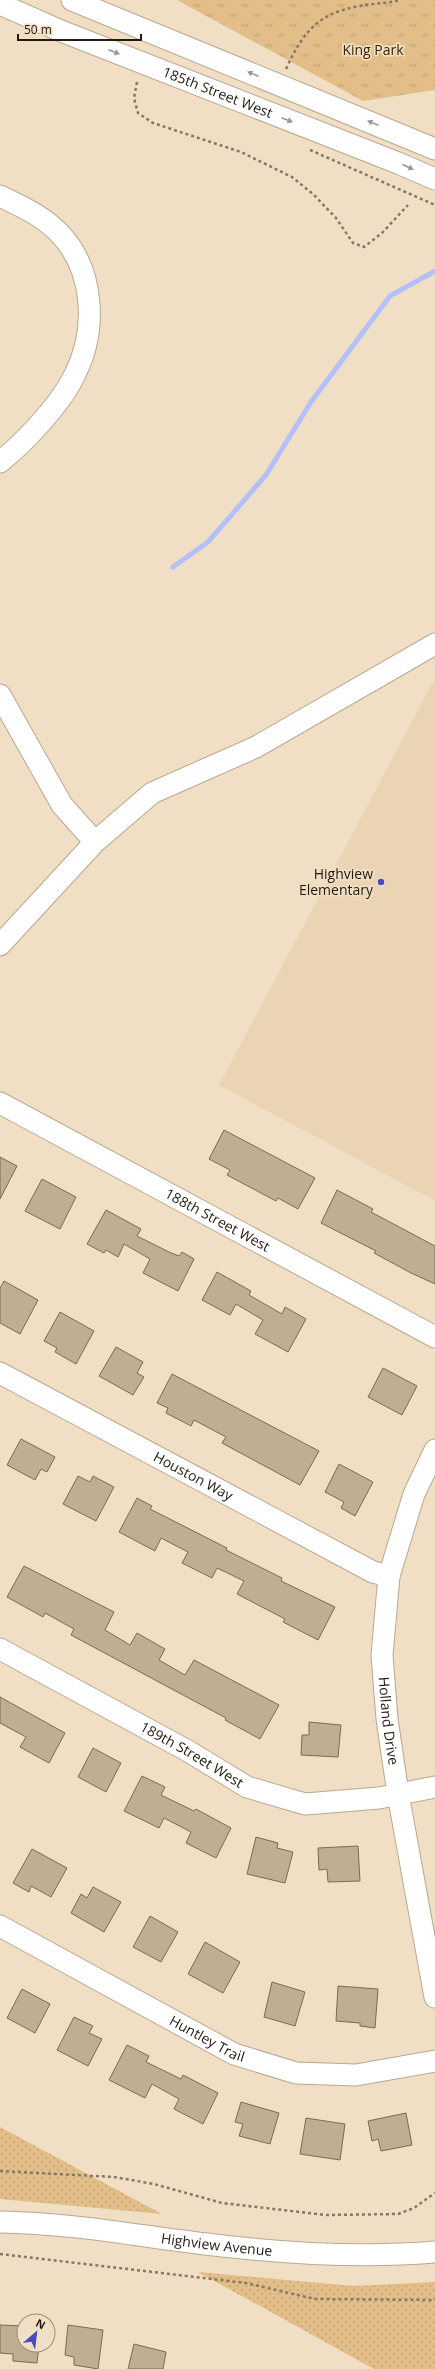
<svg xmlns="http://www.w3.org/2000/svg" width="435" height="2369" viewBox="0 0 435 2369" font-family="'Open Sans',sans-serif">
<defs>
<pattern id="grass-dots" width="8" height="8" patternUnits="userSpaceOnUse"><rect width="8" height="8" fill="#e3be89"/><path d="M2 2h.1M6 6h.1" fill="none" stroke="#c2a375" stroke-width="1.8" stroke-linecap="round"/></pattern>
<pattern id="park-tufts" width="24" height="20" patternUnits="userSpaceOnUse"><rect width="24" height="20" fill="#e3be89"/><path d="M3 7l-1-3M5 7V3M7 7l1-3M15 17l-1-3M17 17v-4M19 17l1-3" fill="none" stroke="#c2a375"/></pattern>
</defs>
<rect width="100%" height="100%" fill="#f1dfc5"/>
<polygon fill="#ebd4b3" points="435,678 435,1201 219,1085"/>
<g fill="url(#grass-dots)">
<polygon points="0,2127 162,2214 0,2199"/>
<polygon points="198,2272 353,2286 435,2282 435,2369 374,2369"/>
</g>
<polygon fill="url(#park-tufts)" points="177,0 435,0 435,90 363,101"/>
<g fill="none" stroke-linecap="round" stroke-linejoin="round">
<polyline stroke="#b4c0fb" stroke-width="5" points="173,567 208,542 266,475 311,402 390,296 435,271"/>
</g>
<g fill="#bfad94" stroke="#7b6b53">
<polygon points="224,1130 315,1178 298,1209 278,1198 276,1201 227,1175 230,1170 209,1159"/>
<polygon points="0,1157 17,1166 0,1199"/>
<polygon points="42,1179 76,1197 60,1229 25,1211"/>
<polygon points="337,1190 373,1209 371,1212 435,1246 435,1284 411,1273 374,1253 376,1251 321,1223"/>
<polygon points="106,1210 141,1229 137,1236 169,1252 179,1256 182,1252 194,1259 178,1291 143,1273 150,1259 124,1244 118,1257 106,1250 104,1253 87,1244"/>
<polygon points="217,1272 251,1291 249,1295 282,1314 285,1307 306,1319 288,1352 255,1334 263,1320 236,1304 230,1315 202,1300"/>
<polygon points="4,1281 38,1300 20,1334 0,1323 0,1288"/>
<polygon points="60,1312 94,1331 76,1364 55,1352 57,1348 44,1341"/>
<polygon points="116,1347 143,1362 137,1373 144,1377 133,1395 99,1376"/>
<polygon points="383,1368 417,1386 402,1415 368,1397"/>
<polygon points="172,1374 319,1451 300,1485 222,1443 226,1437 194,1420 191,1426 166,1413 168,1408 157,1403"/>
<polygon points="21,1439 55,1457 47,1472 41,1469 35,1480 7,1465"/>
<polygon points="339,1464 373,1482 355,1516 341,1508 344,1502 325,1492"/>
<polygon points="78,1476 90,1482 93,1476 114,1487 96,1521 63,1504"/>
<polygon points="137,1498 152,1506 150,1509 227,1548 226,1550 282,1578 281,1581 335,1607 318,1640 283,1622 285,1619 237,1594 244,1581 217,1568 212,1578 182,1563 188,1552 161,1538 155,1551 119,1532"/>
<polygon points="24,1566 114,1612 105,1630 130,1645 137,1633 165,1649 159,1660 185,1675 194,1660 279,1705 260,1739 225,1720 226,1718 71,1635 74,1629 45,1613 43,1617 7,1597"/>
<polygon points="0,1697 65,1733 49,1763 20,1747 26,1737 0,1723"/>
<polygon points="309,1722 341,1725 338,1757 301,1755 302,1735 309,1735"/>
<polygon points="93,1748 121,1763 106,1792 78,1777"/>
<polygon points="142,1776 165,1787 161,1795 194,1811 196,1809 231,1828 216,1858 186,1843 191,1832 164,1818 159,1828 124,1811"/>
<polygon points="256,1837 278,1843 277,1848 293,1852 285,1883 247,1874"/>
<polygon points="358,1846 360,1881 328,1882 327,1869 319,1870 318,1848"/>
<polygon points="32,1849 67,1868 51,1897 31,1886 29,1892 13,1883"/>
<polygon points="93,1887 121,1902 104,1932 71,1913 81,1894 87,1898"/>
<polygon points="150,1916 178,1932 161,1962 133,1947"/>
<polygon points="205,1942 240,1962 223,1993 188,1974"/>
<polygon points="272,1982 305,1992 295,2026 264,2017"/>
<polygon points="338,1986 378,1989 375,2028 360,2026 360,2023 336,2021"/>
<polygon points="22,1989 50,2004 35,2033 7,2018"/>
<polygon points="74,2017 93,2026 89,2033 102,2039 88,2066 57,2050"/>
<polygon points="127,2045 149,2056 146,2062 181,2079 183,2075 218,2093 203,2124 174,2109 179,2099 152,2084 145,2098 109,2080"/>
<polygon points="241,2102 279,2113 270,2144 239,2136 243,2124 235,2122"/>
<polygon points="406,2113 412,2145 381,2151 378,2139 372,2141 368,2121"/>
<polygon points="306,2118 345,2124 340,2160 300,2154"/>
<polygon points="0,2325 24,2326 24,2345 39,2345 37,2363 13,2361 13,2354 0,2353"/>
<polygon points="68,2325 103,2330 98,2369 74,2365 74,2357 65,2355"/>
<polygon points="134,2344 166,2352 163,2369 128,2369"/>
</g>
<g fill="none" stroke-linecap="round" stroke-linejoin="round">
<g stroke="#b9a88f" stroke-width="23">
<g id="minor">
<polyline points="72,0 435,149"/>
<path id="s1" d="M0,4L61,31L398,163L435,179"/>
<path d="M0,196C21,206 45,217 61,235C94,271 97,329 76,372C63,402 25,442 0,462"/>
<polyline points="0,695 62,805 95,842"/>
<polyline points="0,945 95,842 152,793 256,747 435,644"/>
<path id="s2" d="M0,1103L435,1337"/>
<path id="s3" d="M0,1373L373,1572L389,1576"/>
<path id="s4" d="M435,1450L414,1494L389,1576L382,1655L387,1719L398,1794L435,1997"/>
<path id="s5" d="M0,1649L188,1751L247,1787L305,1804L379,1798L435,1787"/>
<path id="s6" d="M0,1926L234,2054L296,2073L356,2075L435,2061"/>
<path id="s7" d="M0,2222C75,2223 149,2238 223,2246C294,2254 364,2258 435,2252"/>
</g>
</g>
<g stroke="#847867" stroke-width="2.5" stroke-dasharray="3 3" stroke-linecap="butt">
<path d="M286,69C303,32 318,13 360,6C373,3 386,4 400,0"/>
<polyline points="137,82 134,98 138,113 153,123 241,152 292,177 313,194 336,218 353,243 364,247 382,233 408,205"/>
<polyline points="310,150 435,205"/>
<polyline points="0,2171 114,2177 154,2184 222,2203 326,2215 398,2214 414,2208 435,2193"/>
<polyline points="0,2254 246,2283 315,2299 435,2300"/>
</g>
<use href="#minor" stroke="#fff" stroke-width="21"/>
</g>
<defs><path id="oneway-solid" d="M-6-.8H1V-3.2L6.5 0L1 3.2V.8H-6Z"/></defs>
<g fill="#9b9894">
<use href="#oneway-solid" transform="translate(114 52) rotate(21)"/>
<use href="#oneway-solid" transform="translate(253 74) rotate(-158)"/>
<use href="#oneway-solid" transform="translate(287 120) rotate(21)"/>
<use href="#oneway-solid" transform="translate(373 123) rotate(-158)"/>
<use href="#oneway-solid" transform="translate(408 167) rotate(24)"/>
</g>
<circle fill="#474bc1" stroke="#f1dfc5" stroke-width="1.5" cx="381" cy="882" r="4"/>
<g text-anchor="middle" stroke-width="3.5" stroke-linejoin="round" paint-order="stroke">
<g font-size="14" fill="#392604" stroke="#f1dfc5">
<text x="373" y="55">King Park</text>
</g>
<g font-size="14" fill="#211a11" stroke="#f1dfc5">
<text dy="5" stroke="none"><textPath href="#s1" startOffset="235">185th Street West</textPath></text>
<text dy="5" stroke="none"><textPath href="#s2" startOffset="247">188th Street West</textPath></text>
<text dy="5" stroke="none"><textPath href="#s3" startOffset="219">Houston Way</textPath></text>
<text dy="5" stroke="none"><textPath href="#s4" startOffset="280">Holland Drive</textPath></text>
<text dy="5" stroke="none"><textPath href="#s5" startOffset="219">189th Street West</textPath></text>
<text dy="5" stroke="none"><textPath href="#s6" startOffset="236">Huntley Trail</textPath></text>
<text dy="5" stroke="none"><textPath href="#s7" startOffset="218">Highview Avenue</textPath></text>
</g>
<g font-size="14" fill="#211a11" stroke="#f1dfc5" text-anchor="end">
<text x="373" y="879">Highview<tspan x="373" dy="16">Elementary</tspan></text>
</g>
</g>
<g transform="translate(36 2333) rotate(28)"><circle r="19" fill="#f1dfc5" stroke="#9e907d"/>
<path d="M0-3L7 15L0 10L-7 15Z" fill="#474bc1"/>
<text y="-6" font-size="11" font-weight="bold" text-anchor="middle" fill="#211a11">N</text>
</g>
<path d="M18 34v6h123v-6" fill="none" stroke="#211a11" stroke-width="2"/>
<text x="24" y="34" font-size="12" fill="#211a11" stroke="#f1dfc5" stroke-width="3" paint-order="stroke">50 m</text>
</svg>
